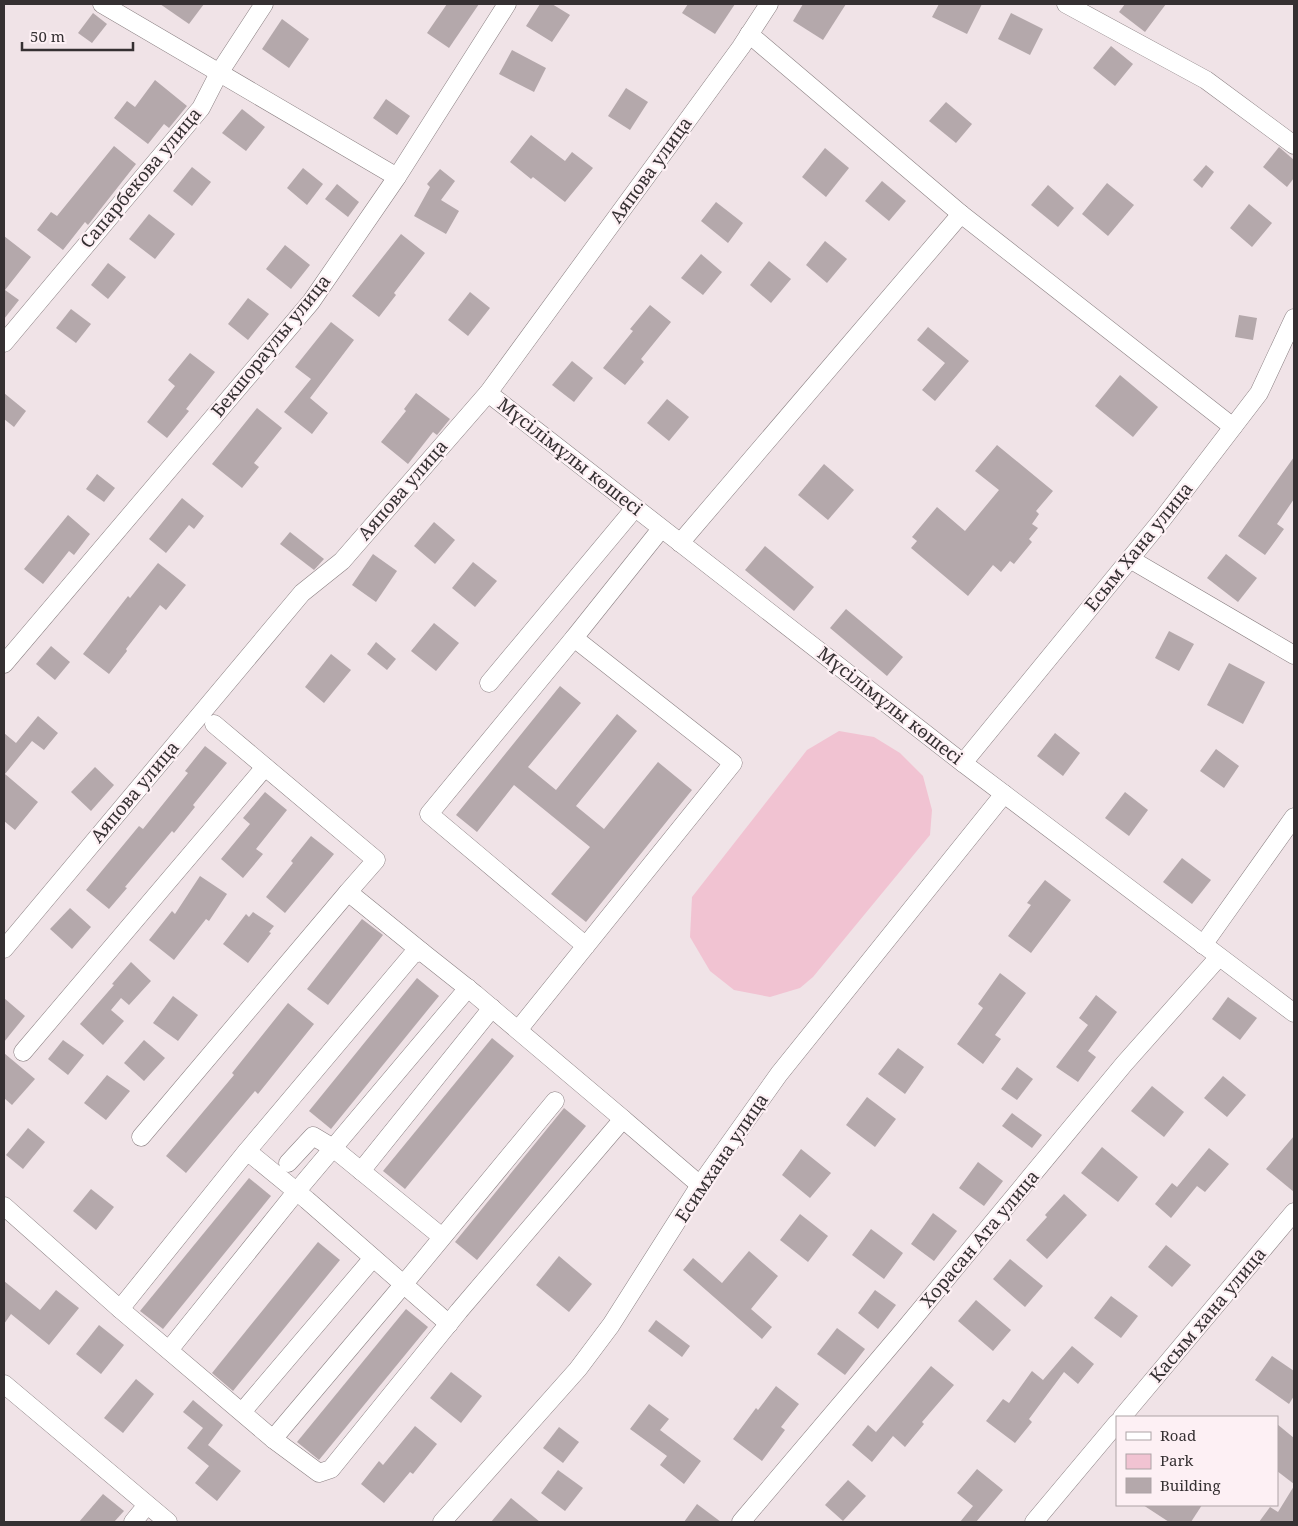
<svg xmlns="http://www.w3.org/2000/svg" width="1298" height="1526" viewBox="0 0 1298 1526" font-family="'Noto Serif',serif">
<rect width="100%" height="100%" fill="#f0e3e7"/>
<polygon fill="#f1c3d2" points="839,731 874,737 900,753 923,776 932,810 930,835 813,977 800,988 770,997 734,990 710,971 690,937 692,897 807,750"/>
<g fill="#b4a8ab">
<polygon points="160,4 204,4 189,24"/>
<polygon points="447,4 479,4 449,48 427,33"/>
<polygon points="540,4 552,4 570,15 552,42 526,26"/>
<polygon points="688,4 735,4 715,34 682,13"/>
<polygon points="803,4 846,4 823,40 793,21"/>
<polygon points="939,4 982,4 967,34 932,17"/>
<polygon points="1125,4 1166,4 1145,32 1119,12"/>
<polygon points="93,13 107,24 92,43 78,33"/>
<polygon points="1011,13 1043,29 1030,55 998,39"/>
<polygon points="282,19 309,39 289,68 262,49"/>
<polygon points="1111,46 1133,64 1115,86 1093,68"/>
<polygon points="512,50 546,68 534,92 499,74"/>
<polygon points="155,80 187,106 169,128 164,124 148,144 114,118 127,101 135,107"/>
<polygon points="626,88 648,102 630,130 608,116"/>
<polygon points="386,99 410,116 397,135 373,118"/>
<polygon points="946,102 972,124 956,143 929,121"/>
<polygon points="242,109 265,127 246,151 222,133"/>
<polygon points="531,135 565,161 572,152 593,168 565,202 533,177 531,179 510,162"/>
<polygon points="114,146 136,164 88,225 85,222 63,250 37,230 51,212 57,216"/>
<polygon points="1279,147 1294,160 1294,178 1287,187 1263,167"/>
<polygon points="825,148 849,168 826,197 802,177"/>
<polygon points="1206,165 1214,172 1202,188 1193,180"/>
<polygon points="192,167 211,182 192,206 173,191"/>
<polygon points="303,168 323,184 307,205 287,188"/>
<polygon points="440,169 455,181 441,200 459,211 446,234 414,216 430,187 427,184"/>
<polygon points="882,181 906,201 889,221 865,201"/>
<polygon points="1107,183 1134,205 1108,236 1082,214"/>
<polygon points="337,184 359,202 348,217 325,199"/>
<polygon points="1048,185 1074,208 1058,227 1031,205"/>
<polygon points="716,202 743,223 728,243 701,221"/>
<polygon points="1249,204 1272,223 1252,247 1230,228"/>
<polygon points="149,214 175,234 155,259 129,239"/>
<polygon points="401,234 425,253 394,293 396,295 379,317 352,296"/>
<polygon points="4,236 31,257 5,290 19,300 4,319"/>
<polygon points="825,241 847,259 827,283 806,265"/>
<polygon points="285,245 310,265 291,289 266,269"/>
<polygon points="701,254 722,272 703,295 681,278"/>
<polygon points="769,261 791,279 771,303 750,285"/>
<polygon points="108,263 126,277 108,299 91,285"/>
<polygon points="470,292 490,308 468,336 448,320"/>
<polygon points="248,298 269,314 248,340 228,324"/>
<polygon points="650,305 671,322 641,359 644,362 625,385 603,368 633,331 630,329"/>
<polygon points="71,309 91,324 76,343 56,328"/>
<polygon points="1239,315 1257,318 1253,340 1235,337"/>
<polygon points="331,322 354,340 310,398 328,413 312,434 284,412 311,379 295,367"/>
<polygon points="928,327 969,361 935,401 922,390 945,363 917,340"/>
<polygon points="190,353 215,372 186,409 189,411 167,438 147,422 175,386 168,380"/>
<polygon points="572,361 593,378 574,402 552,385"/>
<polygon points="1120,375 1158,407 1133,437 1095,406"/>
<polygon points="4,393 26,411 14,427 4,419"/>
<polygon points="416,393 450,419 437,435 433,432 408,464 381,442 406,411 404,409"/>
<polygon points="667,399 689,417 669,441 647,423"/>
<polygon points="257,408 282,428 254,463 259,467 242,488 212,464"/>
<polygon points="997,445 1053,491 1036,511 1039,514 1032,524 1038,528 1029,539 1032,542 1014,564 1010,561 1001,572 993,565 968,596 911,548 917,541 912,537 937,507 965,531 999,490 975,471"/>
<polygon points="1294,457 1294,499 1277,524 1284,529 1265,555 1238,536"/>
<polygon points="824,464 854,490 828,520 798,495"/>
<polygon points="97,474 115,488 104,502 86,489"/>
<polygon points="182,498 204,516 194,529 189,525 166,553 149,539"/>
<polygon points="68,515 90,534 74,555 69,551 43,584 24,569"/>
<polygon points="434,522 455,540 435,564 414,546"/>
<polygon points="290,532 324,559 314,570 280,544"/>
<polygon points="765,546 814,587 794,611 745,570"/>
<polygon points="373,554 397,571 376,602 352,585"/>
<polygon points="1226,554 1257,578 1238,602 1207,578"/>
<polygon points="473,562 497,581 475,607 452,588"/>
<polygon points="158,563 186,585 166,610 160,605 126,649 127,651 109,674 83,654 128,596 130,598"/>
<polygon points="846,609 903,657 887,676 830,628"/>
<polygon points="434,623 459,643 436,671 411,651"/>
<polygon points="1169,631 1194,644 1179,671 1155,658"/>
<polygon points="376,642 396,659 387,670 367,654"/>
<polygon points="51,646 70,662 55,680 36,664"/>
<polygon points="331,654 351,670 324,703 305,687"/>
<polygon points="1229,663 1265,682 1243,724 1207,705"/>
<polygon points="560,686 581,703 528,767 556,790 617,714 637,731 576,806 604,829 658,762 692,790 586,922 551,894 590,847 514,785 477,832 456,815"/>
<polygon points="38,716 58,733 44,750 32,741 5,774 38,802 15,830 4,821 4,733 16,743"/>
<polygon points="1055,733 1080,753 1063,776 1037,756"/>
<polygon points="205,746 227,763 193,805 195,807 174,833 172,831 125,887 127,888 109,909 86,890 139,826 143,829 188,773 185,771"/>
<polygon points="1216,749 1239,766 1224,788 1200,771"/>
<polygon points="95,767 114,785 91,811 71,792"/>
<polygon points="265,792 287,810 256,849 263,854 243,878 221,859 250,824 243,818"/>
<polygon points="1125,792 1148,810 1129,836 1105,818"/>
<polygon points="311,836 334,854 285,913 266,897 293,863 291,861"/>
<polygon points="1182,858 1211,880 1192,904 1163,882"/>
<polygon points="200,876 227,894 209,921 206,919 174,960 149,940 172,911 175,914"/>
<polygon points="1045,880 1071,900 1031,953 1008,936 1031,905 1027,903"/>
<polygon points="70,908 91,927 72,949 50,929"/>
<polygon points="253,912 274,926 269,932 271,933 248,963 223,944 246,914 249,917"/>
<polygon points="362,919 383,935 328,1005 307,989"/>
<polygon points="131,962 151,981 129,1005 121,998 111,1010 124,1021 103,1045 80,1024 114,985 112,984"/>
<polygon points="1000,973 1026,993 995,1035 1001,1039 983,1064 957,1044 983,1008 978,1004"/>
<polygon points="417,978 439,996 331,1129 309,1111"/>
<polygon points="1096,995 1117,1012 1088,1051 1096,1057 1078,1082 1056,1067 1088,1025 1079,1018"/>
<polygon points="173,996 198,1015 178,1041 153,1023"/>
<polygon points="1228,997 1257,1018 1240,1040 1212,1019"/>
<polygon points="4,998 25,1016 4,1042"/>
<polygon points="288,1003 314,1024 258,1094 255,1091 186,1173 166,1156 234,1075 232,1073"/>
<polygon points="492,1038 514,1056 405,1189 383,1171"/>
<polygon points="63,1040 84,1055 68,1075 48,1059"/>
<polygon points="144,1040 165,1058 144,1081 124,1063"/>
<polygon points="898,1048 924,1067 905,1094 878,1074"/>
<polygon points="4,1053 35,1079 12,1105 4,1098"/>
<polygon points="1017,1067 1033,1079 1017,1100 1001,1089"/>
<polygon points="107,1075 130,1091 106,1120 84,1103"/>
<polygon points="1223,1076 1246,1095 1227,1117 1204,1098"/>
<polygon points="1152,1086 1184,1112 1164,1137 1131,1111"/>
<polygon points="867,1097 896,1119 875,1147 846,1125"/>
<polygon points="564,1108 586,1126 477,1260 455,1242"/>
<polygon points="1012,1113 1042,1135 1032,1148 1002,1126"/>
<polygon points="28,1128 45,1142 23,1169 6,1155"/>
<polygon points="1294,1136 1294,1192 1266,1169"/>
<polygon points="1102,1147 1138,1177 1118,1202 1081,1173"/>
<polygon points="1209,1148 1229,1164 1205,1192 1197,1186 1171,1218 1155,1204 1172,1183 1177,1187"/>
<polygon points="801,1149 831,1173 810,1198 782,1175"/>
<polygon points="978,1162 1003,1181 984,1206 959,1188"/>
<polygon points="249,1178 271,1196 163,1329 140,1311"/>
<polygon points="91,1189 114,1207 96,1230 73,1211"/>
<polygon points="1064,1194 1087,1215 1047,1259 1026,1240 1047,1217 1045,1215"/>
<polygon points="933,1213 957,1231 934,1261 911,1244"/>
<polygon points="800,1214 828,1236 808,1262 780,1240"/>
<polygon points="871,1229 903,1253 884,1279 852,1255"/>
<polygon points="318,1242 340,1260 233,1391 212,1373"/>
<polygon points="1166,1245 1191,1265 1172,1287 1148,1267"/>
<polygon points="749,1251 778,1276 751,1309 772,1327 762,1339 683,1270 693,1258 722,1283"/>
<polygon points="559,1256 592,1284 569,1312 536,1285"/>
<polygon points="1010,1259 1043,1286 1025,1307 993,1279"/>
<polygon points="4,1281 40,1310 56,1290 79,1308 49,1345 11,1314 4,1324"/>
<polygon points="875,1290 896,1305 878,1329 858,1313"/>
<polygon points="1111,1296 1138,1316 1121,1338 1094,1318"/>
<polygon points="976,1300 1011,1330 993,1351 958,1321"/>
<polygon points="406,1309 428,1327 319,1460 297,1442"/>
<polygon points="656,1320 690,1346 682,1357 648,1331"/>
<polygon points="99,1325 124,1345 101,1374 76,1354"/>
<polygon points="837,1328 865,1349 845,1375 817,1354"/>
<polygon points="1072,1346 1094,1364 1078,1384 1064,1372 1029,1419 1032,1422 1015,1443 986,1421 1003,1399 1009,1403 1032,1371 1043,1380"/>
<polygon points="1272,1356 1294,1371 1294,1396 1289,1404 1255,1380"/>
<polygon points="931,1366 954,1385 922,1422 924,1424 905,1447 893,1436 872,1462 852,1445 868,1425 876,1432"/>
<polygon points="451,1372 482,1396 461,1423 430,1398"/>
<polygon points="136,1379 154,1394 123,1433 104,1418"/>
<polygon points="776,1386 799,1404 781,1427 785,1430 762,1461 733,1439 756,1408 758,1410"/>
<polygon points="193,1400 223,1425 208,1445 241,1471 217,1501 195,1483 209,1466 187,1448 203,1428 183,1412"/>
<polygon points="649,1404 669,1419 660,1430 701,1461 684,1484 660,1465 667,1456 630,1429"/>
<polygon points="1277,1424 1294,1438 1294,1484 1277,1471"/>
<polygon points="415,1426 437,1444 413,1474 410,1472 384,1503 361,1484 379,1461 383,1465"/>
<polygon points="559,1427 579,1442 563,1463 543,1448"/>
<polygon points="977,1469 1003,1490 976,1522 960,1522 973,1506 957,1493"/>
<polygon points="558,1470 583,1488 565,1511 541,1493"/>
<polygon points="848,1480 866,1496 843,1521 825,1505"/>
<polygon points="1294,1486 1294,1522 1259,1522 1270,1507 1278,1512"/>
<polygon points="103,1494 124,1511 114,1522 79,1522"/>
<polygon points="511,1498 540,1522 491,1522"/>
<polygon points="697,1504 721,1522 684,1522"/>
<polygon points="1143,1505 1202,1505 1191,1522 1169,1522"/>
</g>
<g fill="none" stroke-linecap="round" stroke-linejoin="round">
<g stroke="#8b8083" stroke-width="19">
<g id="minor">
<polyline points="102,4 397,177"/>
<polyline points="1066,4 1206,80 1294,145"/>
<polyline points="749,34 961,214 1233,427"/>
<polyline points="4,343 201,108 219,73 264,4"/>
<polyline points="488,393 963,763 1294,1013"/>
<polyline points="680,543 961,214"/>
<polyline points="1130,559 1294,655"/>
<polyline points="574,638 661,529"/>
<polyline points="4,664 311,302 397,177 507,4"/>
<polyline points="489,683 635,508"/>
<polyline points="214,724 376,860 348,892 422,952"/>
<polyline points="963,763 1161,521 1259,393 1294,318"/>
<polyline points="1203,945 1294,817"/>
<polyline points="4,949 302,593 342,561 488,393 741,47 769,4"/>
<polyline points="518,1030 733,763 574,638 429,814 586,946"/>
<polyline points="23,1052 265,767"/>
<polyline points="141,1137 348,892"/>
<polyline points="247,1151 413,954 422,952 475,994 623,1119"/>
<polyline points="288,1163 313,1136 333,1148 442,1237"/>
<polyline points="361,1171 492,1008"/>
<polyline points="4,1206 120,1309 273,1439 319,1473 331,1469 459,1311 623,1119 700,1185"/>
<polyline points="120,1309 247,1151 307,1200 449,1324"/>
<polyline points="169,1350 296,1192 468,988"/>
<polyline points="4,1384 168,1522"/>
<polyline points="242,1412 373,1258"/>
<polyline points="1122,1417 1294,1212"/>
<polyline points="273,1439 403,1285 555,1101"/>
<polyline points="133,1522 147,1505"/>
<polyline points="442,1522 578,1369 611,1325 700,1185 779,1074 1004,794"/>
<polyline points="741,1522 903,1331 1124,1064 1219,957"/>
<polyline points="1034,1522 1117,1423"/>
</g>
</g>
<use href="#minor" stroke="#fff" stroke-width="18"/>
</g>
<g text-anchor="middle" stroke-width="4.5" stroke-linejoin="round" paint-order="stroke">
<g font-size="18" fill="#353032" stroke="#fdf0f4">
<text transform="translate(651 170) rotate(-54)" y="6">Аяпова улица</text>
<text transform="translate(141 178) rotate(-50)" y="6">Сапарбекова улица</text>
<text transform="translate(271 346) rotate(-51)" y="6">Бекшораулы улица</text>
<text transform="translate(570 457) rotate(38)" y="6">Мүсілімұлы көшесі</text>
<text transform="translate(403 490) rotate(-49)" y="6">Аяпова улица</text>
<text transform="translate(1139 547) rotate(-51)" y="6">Есым Хана улица</text>
<text transform="translate(890 706) rotate(38)" y="6">Мүсілімұлы көшесі</text>
<text transform="translate(135 792) rotate(-50)" y="6">Аяпова улица</text>
<text transform="translate(722 1158) rotate(-56)" y="6">Есимхана улица</text>
<text transform="translate(980 1239) rotate(-50)" y="6">Хорасан Ата улица</text>
<text transform="translate(1208 1315) rotate(-50)" y="6">Касым хана улица</text>
</g>
</g>
<rect width="1298" height="1526" fill="none" stroke="#353032" stroke-width="10"/>
<rect x="1116" y="1416" width="162" height="90" fill="#fdf0f4" stroke="#ada3a6"/>
<rect x="1126" y="1432" width="25" height="8" fill="#ffffff" stroke="#ada3a6"/>
<text x="1160" y="1441" font-size="15" fill="#353032">Road</text>
<rect x="1126" y="1454" width="25" height="15" fill="#f1c3d2" stroke="#ada3a6"/>
<text x="1160" y="1466" font-size="15" fill="#353032">Park</text>
<rect x="1126" y="1478" width="25" height="15" fill="#b4a8ab" stroke="#ada3a6"/>
<text x="1160" y="1491" font-size="15" fill="#353032">Building</text>
<path d="M22 42v8h111v-8" fill="none" stroke="#353032" stroke-width="2.5"/>
<text x="30" y="42" font-size="15" fill="#353032" stroke="#fdf0f4" stroke-width="4" paint-order="stroke">50 m</text>
</svg>
